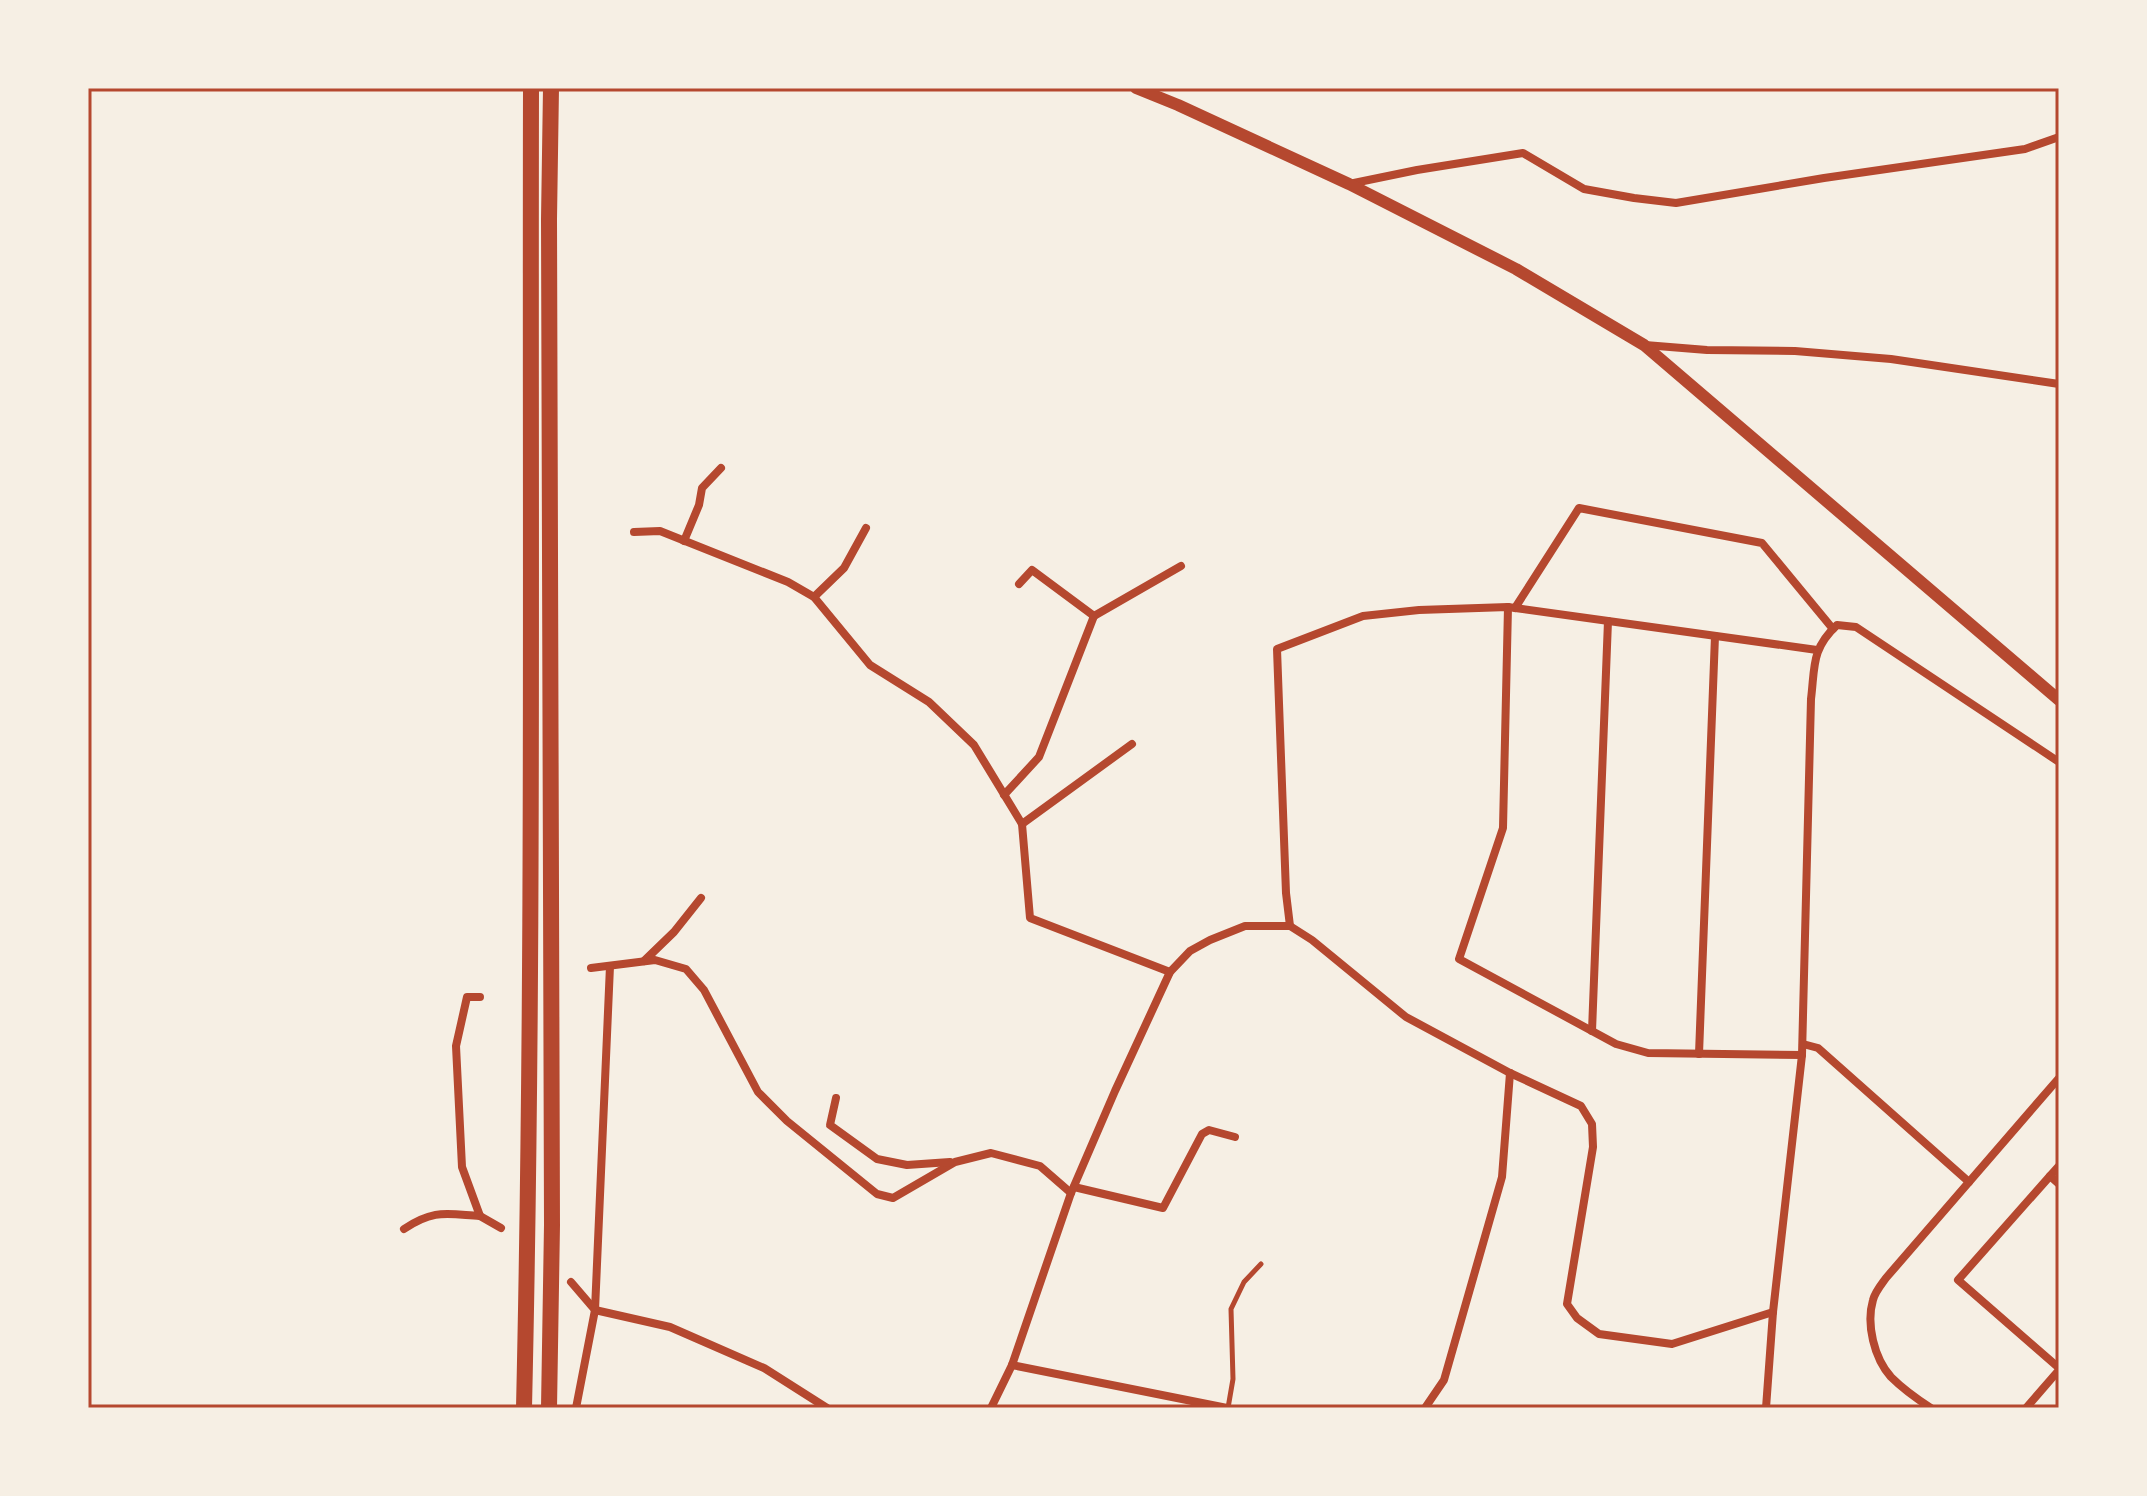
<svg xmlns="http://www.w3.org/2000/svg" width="2147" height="1496" viewBox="0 0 2147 1496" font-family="Manrope,sans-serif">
<rect width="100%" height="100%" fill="#f6efe4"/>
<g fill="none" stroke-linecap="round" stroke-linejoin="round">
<polyline stroke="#b5482f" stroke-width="5" points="1228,1408 1233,1379 1231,1309 1244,1282 1261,1264"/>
<g stroke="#b5482f" stroke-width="8">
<polyline points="1349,184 1417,170 1523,153 1584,189 1634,198 1676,203 1824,178 2025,149 2059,137"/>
<polyline points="1645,345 1707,350 1795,351 1891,359 2059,384"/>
<polyline points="634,532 660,531 788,582 814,597 870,665 929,702 974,745 1022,824 1030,918 1170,972"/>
<polyline points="684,541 699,505 702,488 721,468"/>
<polyline points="814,597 844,568 866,528"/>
<polyline points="1508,607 1503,828 1459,959 1616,1044 1648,1053 1802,1055"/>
<polyline points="1515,608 1579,508 1762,543 1833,629"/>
<polyline points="1094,616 1181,566"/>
<polyline points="1004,795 1039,757 1094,616 1032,570 1019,584"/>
<polyline points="1022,824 1132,744"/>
<polyline points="1290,926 1286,893 1277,649 1363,616 1419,610 1508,607 1817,650"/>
<polyline points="644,961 674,932 701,898"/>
<polyline points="591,968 655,960 686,969 704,990 758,1092 787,1121 877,1194 893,1198 955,1162 991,1153 1040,1166 1071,1193"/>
<polyline points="480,997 467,997 456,1046 462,1167 480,1216 501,1228"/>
<polyline points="1592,1031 1608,621"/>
<polyline points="1803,1044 1818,1048 1969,1182"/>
<polyline points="1699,1054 1715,636"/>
<polyline points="836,1098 830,1125 877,1159 907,1165 950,1162"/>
<polyline points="2050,1176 2059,1166"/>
<polyline points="2059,1184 2050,1176 1958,1280 2059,1368"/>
<polyline points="1074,1187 1163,1208 1202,1134 1209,1130 1235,1137"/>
<path d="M404,1229C434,1209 446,1214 480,1216"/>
<polyline points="571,1282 595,1310 670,1327 764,1368 827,1408"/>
<polyline points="1012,1365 1227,1408"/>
<polyline points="576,1408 595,1310 610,966"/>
<polyline points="991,1408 1012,1365 1071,1193 1115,1091 1170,972 1190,951 1210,940 1245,926 1290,926 1312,940 1406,1017 1510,1073 1581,1106 1592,1124 1593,1147 1567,1304 1577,1318 1599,1334 1672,1344 1773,1312"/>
<polyline points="1425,1408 1444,1380 1502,1177 1510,1073"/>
<path d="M1766,1408L1773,1312L1802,1055L1811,699C1815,667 1811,649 1837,625L1856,627L2059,762"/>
<path d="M1931,1408C1917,1399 1903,1389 1891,1377C1874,1358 1866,1324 1873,1300C1875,1292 1881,1285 1886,1278L2059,1078"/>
<polyline points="2026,1408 2059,1370"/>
</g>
<polyline stroke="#b5482f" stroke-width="12" points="1136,88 1178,105 1349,184 1516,269 1644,345 2059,700"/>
<g stroke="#b5482f" stroke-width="16">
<path d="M524,1408C534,968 530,528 531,88"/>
<polyline points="549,1408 552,1225 549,219 551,88"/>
</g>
</g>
<rect width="2147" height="1496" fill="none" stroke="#f6efe4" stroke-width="180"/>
<rect x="90" y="90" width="1967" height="1316" fill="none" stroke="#b5482f" stroke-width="3"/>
</svg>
